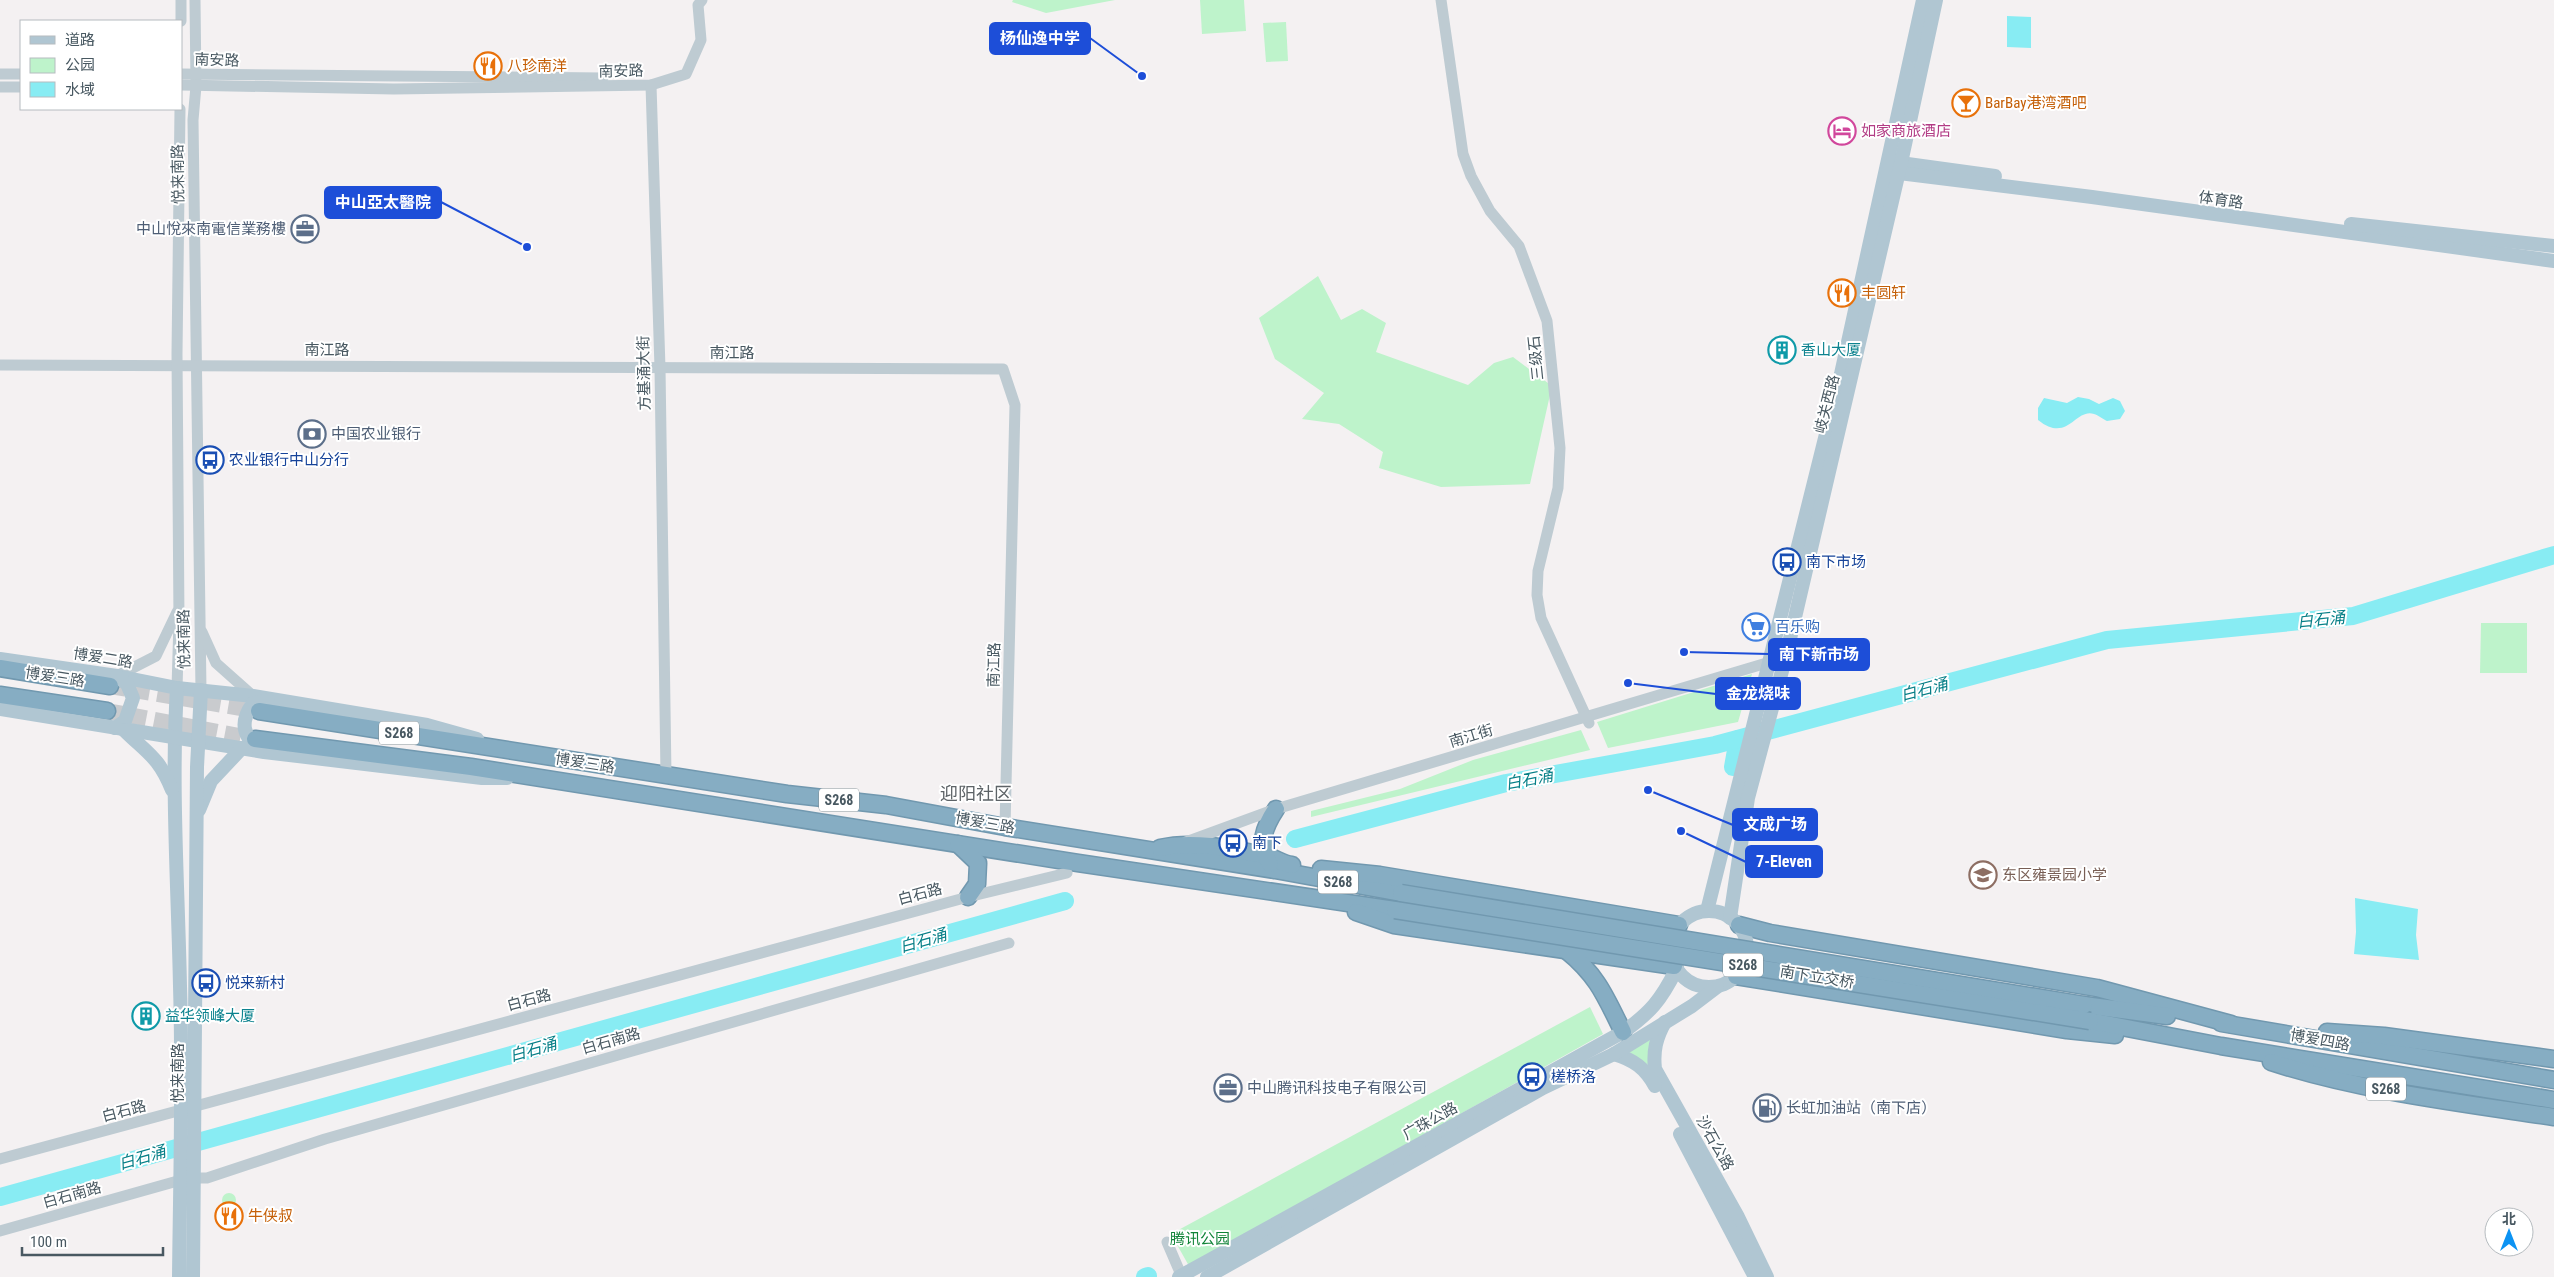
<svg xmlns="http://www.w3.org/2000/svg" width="2554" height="1277" viewBox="0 0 2554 1277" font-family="'Roboto Condensed','Noto Sans SC',sans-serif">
<rect width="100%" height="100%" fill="#f4f1f2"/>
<g fill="#bef3cb">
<polygon points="1013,0 1115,0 1046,13 1012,2"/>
<polygon points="1200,0 1244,0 1246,31 1202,34"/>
<polygon points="1286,22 1288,61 1266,62 1263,23"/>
<polygon points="1318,276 1341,320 1362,309 1386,323 1376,352 1468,385 1494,363 1513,357 1552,386 1530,484 1441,487 1379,468 1383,452 1339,424 1302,419 1324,393 1275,359 1259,318"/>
<polygon points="2481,623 2527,623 2527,673 2480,673"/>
<polygon points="1752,674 1738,722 1608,748 1597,722"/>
<polygon points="1581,730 1590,750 1311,817 1311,811 1400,789 1473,760"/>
<polygon points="1590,1007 1603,1034 1189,1266 1171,1234"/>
<polygon points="1650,1038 1654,1069 1627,1051"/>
<circle cx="229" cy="1200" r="7"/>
</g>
<g fill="#88ecf3">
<polygon points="2007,16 2031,17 2031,48 2007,47"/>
<path d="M2078,397L2089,399L2099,404L2113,398L2120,401L2125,411L2120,419L2107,421C2103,419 2098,415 2094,414C2075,408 2068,444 2038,420V408L2044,398L2067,403Z"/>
<polygon points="2355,898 2418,909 2416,935 2419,960 2354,954 2356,932"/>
</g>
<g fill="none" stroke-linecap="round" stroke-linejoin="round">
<g stroke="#88ecf3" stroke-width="18">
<polyline points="1733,767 1738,739"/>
<polyline points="1295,839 1506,783 1715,745 2107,640 2353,616 2554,555"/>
<polyline points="0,1197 1065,901"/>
<polyline points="1145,1277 1148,1276"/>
</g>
<g stroke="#c9cbce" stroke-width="16" stroke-dasharray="16 8" stroke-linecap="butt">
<polyline points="110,686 259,711"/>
<polyline points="107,711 255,739"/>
</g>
<g stroke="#7198af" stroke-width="19">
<g id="highway">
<polyline points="0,668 110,686"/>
<polyline points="0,695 107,711"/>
<polyline points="259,711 787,794 886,805 1005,827 1275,870 1401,893"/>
<polyline points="255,739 471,767 1078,863 1395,910"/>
<polyline points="958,844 978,863 977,884 968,897"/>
<path d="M1160,848C1194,840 1233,849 1267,856C1276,858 1282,864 1292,865"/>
<path d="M1270,864C1257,845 1264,827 1276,809"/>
<polyline points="1321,869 1380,875 1679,925"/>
<polyline points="1356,912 1394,925 1674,966"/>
<polyline points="1739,925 1770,933 2097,988 2231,1024"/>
<path d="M1567,951C1598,976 1606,998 1623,1032"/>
<polyline points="1736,976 2067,1030 2115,1035"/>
<polyline points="2084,1005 2167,1016"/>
<polyline points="2090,1021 2221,1046 2554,1100"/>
<polyline points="2221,1023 2554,1080"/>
<polyline points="2327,1032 2384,1036 2554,1059"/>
<path d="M2271,1062C2360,1091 2461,1103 2554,1117"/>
</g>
</g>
<g stroke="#becbd2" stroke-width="11">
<polyline points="195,0 196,86 193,120 201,690"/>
<polyline points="1441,0 1463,154 1471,176 1490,211 1519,246 1547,321 1560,448 1558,488 1538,571 1537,595 1541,618 1589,723"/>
<polyline points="181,21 181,0"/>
<polyline points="0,74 21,74"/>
<polyline points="181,74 603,78"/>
<polyline points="181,85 394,89 651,85 686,74 701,40 698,5 702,0"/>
<polyline points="651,85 660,368 666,775"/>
<polyline points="0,87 21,87"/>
<polyline points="0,365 1003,369 1015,405 1005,827"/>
<polyline points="202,632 216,663 253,696"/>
<polyline points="117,676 156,656 177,612"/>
<polyline points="177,688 179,621 177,354 180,109"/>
<polyline points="1186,842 1276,809 1770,662"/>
<polyline points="0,1159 968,897 1067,873"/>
<polyline points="194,1178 207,1178 325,1139 1009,943"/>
<polyline points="0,1231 181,1180"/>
<polyline points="1167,1242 1182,1277"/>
</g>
<g stroke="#b0c6d2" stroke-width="14">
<polyline points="1893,162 1995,176"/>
<polyline points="1891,172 2092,197 2554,261"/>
<polyline points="2351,224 2554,246"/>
<polyline points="0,659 117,676 177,688 253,696 427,725 477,739"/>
<path d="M177,688C171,787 178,887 180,986C183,1083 180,1180 179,1277"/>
<polyline points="0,709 264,752 482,778 507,778"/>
<polyline points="115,728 125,721 133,698 127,684 117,676"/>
<path d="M124,730C147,753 159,757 172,790"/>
<path d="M260,750C242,736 240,721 253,703L268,700"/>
<polyline points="199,810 211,781 242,748"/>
<circle cx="1709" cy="949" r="38"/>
<polyline points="1707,911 1841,374 1923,0"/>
<polyline points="1730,918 1748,798 1786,656 1901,163 1936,0"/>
<path d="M1665,1022C1656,1038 1653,1051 1655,1069L1738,1217L1767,1277"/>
<path d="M1614,1054C1634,1060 1645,1068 1655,1086"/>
<polyline points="1680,1134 1755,1277"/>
<polyline points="193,1277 197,767 201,690"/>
<path d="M1179,1277L1623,1032C1650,1013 1661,1000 1676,970"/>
<polyline points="1207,1277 1543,1088 1614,1054 1692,1006 1717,987"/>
</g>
<use href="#highway" stroke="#86adc3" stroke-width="16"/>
<g stroke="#7198af" stroke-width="19" stroke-linecap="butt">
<g id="highway-bridge">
<polyline points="1401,893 2084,1005"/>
<polyline points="1395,910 2090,1021"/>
</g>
</g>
<use href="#highway-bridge" stroke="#86adc3" stroke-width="16"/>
</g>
<defs>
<g id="restaurant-ring" transform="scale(1.4375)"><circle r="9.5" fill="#fff" stroke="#e8710a" stroke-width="1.5"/><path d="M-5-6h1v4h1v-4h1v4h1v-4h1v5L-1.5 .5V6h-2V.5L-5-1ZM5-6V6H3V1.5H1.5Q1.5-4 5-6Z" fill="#e8710a"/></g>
<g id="bar-ring" transform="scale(1.4375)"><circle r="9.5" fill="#fff" stroke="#e8710a" stroke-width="1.5"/><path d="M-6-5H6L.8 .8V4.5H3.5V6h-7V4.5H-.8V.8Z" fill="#e8710a"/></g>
<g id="hotel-ring" transform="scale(1.4375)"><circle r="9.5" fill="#fff" stroke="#d1479c" stroke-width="1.5"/><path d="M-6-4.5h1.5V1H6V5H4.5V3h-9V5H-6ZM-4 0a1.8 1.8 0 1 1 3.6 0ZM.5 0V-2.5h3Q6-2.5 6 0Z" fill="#d1479c"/></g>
<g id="office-ring" transform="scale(1.4375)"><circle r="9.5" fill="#fff" stroke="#5c6f8a" stroke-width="1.5"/><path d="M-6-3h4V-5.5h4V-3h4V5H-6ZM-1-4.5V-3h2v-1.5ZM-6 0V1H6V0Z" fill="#5c6f8a"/></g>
<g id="building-ring" transform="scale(1.4375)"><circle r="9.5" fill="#fff" stroke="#0f9aa8" stroke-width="1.5"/><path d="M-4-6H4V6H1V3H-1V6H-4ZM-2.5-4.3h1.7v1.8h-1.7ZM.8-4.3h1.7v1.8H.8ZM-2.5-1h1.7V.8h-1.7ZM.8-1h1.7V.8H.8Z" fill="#0f9aa8"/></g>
<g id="bank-ring" transform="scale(1.4375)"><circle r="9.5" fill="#fff" stroke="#5c6f8a" stroke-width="1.5"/><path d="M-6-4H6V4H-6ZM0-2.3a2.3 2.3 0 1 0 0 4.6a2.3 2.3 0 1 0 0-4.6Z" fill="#5c6f8a"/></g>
<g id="bus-ring" transform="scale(1.4375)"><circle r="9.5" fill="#fff" stroke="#1a4fb4" stroke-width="1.5"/><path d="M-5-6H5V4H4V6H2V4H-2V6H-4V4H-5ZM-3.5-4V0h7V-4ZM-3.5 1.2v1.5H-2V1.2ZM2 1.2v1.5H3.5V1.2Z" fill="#1a4fb4"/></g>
<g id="supermarket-ring" transform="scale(1.4375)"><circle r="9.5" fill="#fff" stroke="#3f7fe0" stroke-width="1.5"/><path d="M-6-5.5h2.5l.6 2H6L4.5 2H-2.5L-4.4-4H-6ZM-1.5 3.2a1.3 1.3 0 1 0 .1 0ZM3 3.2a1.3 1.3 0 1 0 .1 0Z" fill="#3f7fe0"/></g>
<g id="school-ring" transform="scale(1.4375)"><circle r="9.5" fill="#fff" stroke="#8d6e63" stroke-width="1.5"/><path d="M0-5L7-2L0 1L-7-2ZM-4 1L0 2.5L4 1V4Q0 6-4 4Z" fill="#8d6e63"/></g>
<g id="fuel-ring" transform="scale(1.4375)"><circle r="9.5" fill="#fff" stroke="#5c6f8a" stroke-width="1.5"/><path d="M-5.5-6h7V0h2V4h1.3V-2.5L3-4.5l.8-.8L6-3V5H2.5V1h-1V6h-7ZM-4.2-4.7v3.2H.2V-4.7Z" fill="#5c6f8a"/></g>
</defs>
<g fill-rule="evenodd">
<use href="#restaurant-ring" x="488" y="66"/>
<use href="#bar-ring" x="1966" y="103"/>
<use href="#hotel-ring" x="1842" y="131"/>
<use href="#office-ring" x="305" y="229"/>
<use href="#restaurant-ring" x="1842" y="293"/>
<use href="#building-ring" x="1782" y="350"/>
<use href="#bank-ring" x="312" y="434"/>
<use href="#bus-ring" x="210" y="460"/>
<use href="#bus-ring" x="1787" y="562"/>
<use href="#supermarket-ring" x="1756" y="627"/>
<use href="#bus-ring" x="1233" y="843"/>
<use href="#school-ring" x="1983" y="875"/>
<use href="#bus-ring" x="206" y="983"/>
<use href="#building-ring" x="146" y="1016"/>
<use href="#bus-ring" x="1532" y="1077"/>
<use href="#office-ring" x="1228" y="1088"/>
<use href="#fuel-ring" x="1767" y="1108"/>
<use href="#restaurant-ring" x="229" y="1216"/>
</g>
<g text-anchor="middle" stroke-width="4" stroke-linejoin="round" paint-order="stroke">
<g fill="#fff" stroke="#7f8a90" stroke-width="1">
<rect x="379" y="721.5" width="40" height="23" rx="4"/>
<rect x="819" y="788.5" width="40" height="23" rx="4"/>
<rect x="1318" y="870.5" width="40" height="23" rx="4"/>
<rect x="1723" y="953.5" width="40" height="23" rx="4"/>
<rect x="2366" y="1077.5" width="40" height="23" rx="4"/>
</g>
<g font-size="14" font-weight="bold" fill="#485861">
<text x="399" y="738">S268</text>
<text x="839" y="805">S268</text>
<text x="1338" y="887">S268</text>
<text x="1743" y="970">S268</text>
<text x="2386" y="1094">S268</text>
</g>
<g font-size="15" fill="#485861" stroke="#fff">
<text transform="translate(217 60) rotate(2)" y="5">南安路</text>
<text transform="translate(621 71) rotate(-1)" y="5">南安路</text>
<text transform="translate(178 174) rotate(-91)" y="5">悦来南路</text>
<text transform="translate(2221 200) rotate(8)" y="5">体育路</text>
<text x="327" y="355">南江路</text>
<text x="732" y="358">南江路</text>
<text transform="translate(1536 358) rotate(-96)" y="5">三级石</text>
<text transform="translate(644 373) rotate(-91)" y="5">方基涌大街</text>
<text transform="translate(1827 404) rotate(-76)" y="5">岐关西路</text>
<text transform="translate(184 639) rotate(-91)" y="5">悦来南路</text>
<text transform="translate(103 658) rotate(9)" y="5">博爱二路</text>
<text transform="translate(994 665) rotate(-89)" y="5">南江路</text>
<text transform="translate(55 677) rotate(9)" y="5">博爱三路</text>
<text transform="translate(1471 736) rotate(-17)" y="5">南江街</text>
<text transform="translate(585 763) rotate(9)" y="5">博爱三路</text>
<text transform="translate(985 823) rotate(10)" y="5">博爱三路</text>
<text transform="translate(920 894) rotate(-15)" y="5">白石路</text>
<text transform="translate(1817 977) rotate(9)" y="5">南下立交桥</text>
<text transform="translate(529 1000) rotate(-15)" y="5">白石路</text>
<text transform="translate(2320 1040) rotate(10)" y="5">博爱四路</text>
<text transform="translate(611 1041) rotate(-16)" y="5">白石南路</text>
<text transform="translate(178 1073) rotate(-90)" y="5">悦来南路</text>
<text transform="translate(124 1111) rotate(-15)" y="5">白石路</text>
<text transform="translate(1430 1121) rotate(-29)" y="5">广珠公路</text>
<text transform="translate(1715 1143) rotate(61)" y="5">沙石公路</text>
<text transform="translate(72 1195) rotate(-16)" y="5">白石南路</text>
</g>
<g font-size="15" fill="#c56008" stroke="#fff" text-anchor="start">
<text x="507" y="71">八珍南洋</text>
<text x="1985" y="108">BarBay港湾酒吧</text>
<text x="1861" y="298">丰圆轩</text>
<text x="248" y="1221">牛侠叔</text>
</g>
<g font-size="15" fill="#b23c85" stroke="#fff" text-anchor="start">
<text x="1861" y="136">如家商旅酒店</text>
</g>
<g font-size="15" fill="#4e5e75" stroke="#fff" text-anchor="start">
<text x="286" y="234" text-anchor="end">中山悅來南電信業務樓</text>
<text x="331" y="439">中国农业银行</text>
<text x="1247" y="1093">中山腾讯科技电子有限公司</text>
<text x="1786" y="1113">长虹加油站（南下店）</text>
</g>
<g font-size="15" fill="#0d838f" stroke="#fff" text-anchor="start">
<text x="1801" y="355">香山大厦</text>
<text x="165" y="1021">益华领峰大厦</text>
</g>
<g font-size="15" fill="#164399" stroke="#fff" text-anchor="start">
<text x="229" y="465">农业银行中山分行</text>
<text x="1806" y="567">南下市场</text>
<text x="1252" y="848">南下</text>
<text x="225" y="988">悦来新村</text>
<text x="1551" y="1082">槎桥洛</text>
</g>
<g font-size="15" fill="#366cbe" stroke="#fff" text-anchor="start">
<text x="1775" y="632">百乐购</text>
</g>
<g font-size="15" fill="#785e54" stroke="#fff" text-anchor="start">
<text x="2002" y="880">东区雍景园小学</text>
</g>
<g font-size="15" fill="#118439" stroke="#fff">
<text x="1200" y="1244">腾讯公园</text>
</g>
<g font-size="16" font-style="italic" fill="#067f87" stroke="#fff">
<text transform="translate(2321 619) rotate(-6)" y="6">白石涌</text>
<text transform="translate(1924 689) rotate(-15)" y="6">白石涌</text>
<text transform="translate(1529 779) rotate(-11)" y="6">白石涌</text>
<text transform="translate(923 940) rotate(-16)" y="6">白石涌</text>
<text transform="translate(533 1049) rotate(-16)" y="6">白石涌</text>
<text transform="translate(142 1157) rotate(-16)" y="6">白石涌</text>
</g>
<g font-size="18" fill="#5d6367" stroke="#fff">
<text x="976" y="800">迎阳社区</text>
</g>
</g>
<path fill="none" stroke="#1d4ed8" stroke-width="2" d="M1142 76L1090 38M527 247L441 202M1684 652L1769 654M1628 683L1716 694M1648 790L1733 825M1681 831L1746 862"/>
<g fill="#1d4ed8" stroke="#fff" stroke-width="2">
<circle cx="1142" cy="76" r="5"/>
<circle cx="527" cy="247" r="5"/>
<circle cx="1684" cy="652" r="5"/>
<circle cx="1628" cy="683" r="5"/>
<circle cx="1648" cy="790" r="5"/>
<circle cx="1681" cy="831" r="5"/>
</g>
<g fill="#1d4ed8" stroke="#1d4ed8" stroke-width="2">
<rect x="990" y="23" width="100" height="31" rx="5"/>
<rect x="325" y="187" width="116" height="31" rx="5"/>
<rect x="1769" y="639" width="100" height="31" rx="5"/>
<rect x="1716" y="678" width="84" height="31" rx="5"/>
<rect x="1733" y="809" width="84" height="31" rx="5"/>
<rect x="1746" y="846" width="76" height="31" rx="5"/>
</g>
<g font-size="16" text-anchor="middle" font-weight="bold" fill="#fff">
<text x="1040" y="44">杨仙逸中学</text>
<text x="383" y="208">中山亞太醫院</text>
<text x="1819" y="660">南下新市场</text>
<text x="1758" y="699">金龙烧味</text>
<text x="1775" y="830">文成广场</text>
<text x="1784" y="867">7-Eleven</text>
</g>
<rect x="20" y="20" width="162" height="90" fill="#ffffff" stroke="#b6bcc0"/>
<rect x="30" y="36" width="25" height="8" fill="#b0c6d2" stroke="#b6bcc0"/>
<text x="65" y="45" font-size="15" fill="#485861">道路</text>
<rect x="30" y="58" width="25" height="15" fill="#bef3cb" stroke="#b6bcc0"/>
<text x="65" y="70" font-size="15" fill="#485861">公园</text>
<rect x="30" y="82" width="25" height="15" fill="#88ecf3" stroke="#b6bcc0"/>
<text x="65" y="95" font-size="15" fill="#485861">水域</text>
<g transform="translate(2509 1232)"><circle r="24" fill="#ffffff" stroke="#b6bcc0"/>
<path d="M0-4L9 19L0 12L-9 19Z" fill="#0c93f3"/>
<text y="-8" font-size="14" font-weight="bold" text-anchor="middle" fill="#485861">北</text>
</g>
<path d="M22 1247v8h141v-8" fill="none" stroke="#485861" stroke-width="2.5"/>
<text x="30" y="1247" font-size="15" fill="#485861" stroke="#ffffff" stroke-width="4" paint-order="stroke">100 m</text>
</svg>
